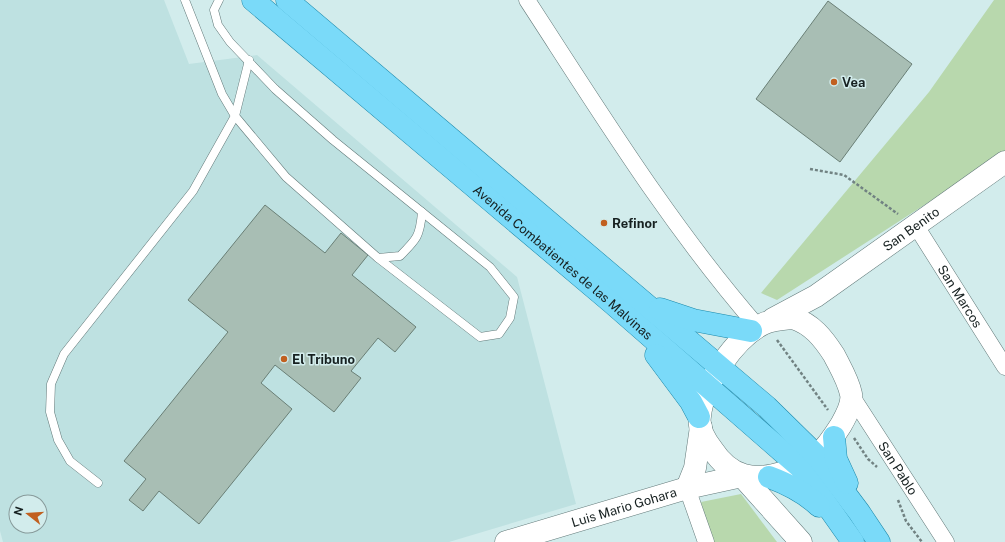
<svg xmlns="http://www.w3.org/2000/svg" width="1005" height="542" viewBox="0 0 1005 542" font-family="'Public Sans',sans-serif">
<rect width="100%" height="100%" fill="#d2ecec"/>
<path fill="#bee1e1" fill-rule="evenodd" d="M0,0H164L189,64L257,55L517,277L576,504L449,542H3L0,531ZM16,502H40V526H16Z"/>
<g fill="#b8d8ad">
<polygon points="994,0 1005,0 1005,153 777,300 761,293 929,92"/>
<polygon points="741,494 777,542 713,542 701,502"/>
</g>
<g fill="#a8beb4" stroke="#6a7f76">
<polygon points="828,1 912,64 840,162 756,99"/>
<polygon points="265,205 325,253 341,233 368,255 352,275 416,327 395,352 378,338 351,371 361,378 334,412 275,365 261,383 292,409 199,524 159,491 143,511 129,500 146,479 124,461 228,332 188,300"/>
</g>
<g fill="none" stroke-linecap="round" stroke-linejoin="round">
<g stroke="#637a7a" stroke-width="9">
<g id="lane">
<path d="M185,0L222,94L235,116L286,177L378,258L400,256C417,239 420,236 422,212L333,140L275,89L230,42L218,25L214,10L219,0"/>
<polyline points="378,258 480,337 499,334 510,318 514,297 490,267 422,212"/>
<polyline points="98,483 70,461 58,440 50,412 51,384 64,354 193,191 235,116 249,60"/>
</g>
</g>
<g stroke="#637a7a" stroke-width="17">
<g id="street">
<path d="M527,0C600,112 670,226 758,327"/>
<path id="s1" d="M916,226L1005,367"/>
<path id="s2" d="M851,395L946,542"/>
<polyline points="687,488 706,542"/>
</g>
</g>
<g stroke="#637a7a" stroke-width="23">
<g id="secondary">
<path d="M793,318C812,324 823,338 834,355C840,367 848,380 851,394C853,404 846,416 841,425C834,436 827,447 817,456C808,464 797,468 785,472C754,482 731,478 712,449C705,440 698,427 700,416C703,384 735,338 763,324C771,320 783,319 793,318Z"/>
<path id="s3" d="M773,319L816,296L1005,162"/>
<polyline points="742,476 801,542"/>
<polyline points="687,488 695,468 701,427"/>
<path id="s4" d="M506,542L687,488L742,476"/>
</g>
</g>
<g stroke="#1d89aa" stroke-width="23">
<g id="primary">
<path id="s5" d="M253,0L611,302L800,467L853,542"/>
<polyline points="287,0 767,407 817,456 859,512 879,542"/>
<polyline points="660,309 693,320 751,331"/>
<polyline points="656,355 691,402 699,417"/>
<polyline points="834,437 836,459 847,483"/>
<path d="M769,477C788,484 804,492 819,506"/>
</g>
</g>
<g stroke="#718282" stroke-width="2.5" stroke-dasharray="3 2" stroke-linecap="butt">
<polyline points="810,169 844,175 898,214"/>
<polyline points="777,340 828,410"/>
<polyline points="854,438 868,459 877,467"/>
<polyline points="898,500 906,521 922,542"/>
</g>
<use href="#lane" stroke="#fff" stroke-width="8"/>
<use href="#street" stroke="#fff" stroke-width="16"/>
<use href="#secondary" stroke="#fff" stroke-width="22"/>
<use href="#primary" stroke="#7adaf9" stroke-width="22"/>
</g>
<g fill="#c16020" stroke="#d2ecec" stroke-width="1.5">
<circle cx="834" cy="82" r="4"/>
<circle cx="604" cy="223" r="4"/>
<circle cx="284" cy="359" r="4"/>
</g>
<g text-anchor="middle" stroke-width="3" stroke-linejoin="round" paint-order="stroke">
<g font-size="13" font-weight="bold" fill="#162020" stroke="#d2ecec" text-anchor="start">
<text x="842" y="87">Vea</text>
<text x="612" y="228">Refinor</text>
<text x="292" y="364">El Tribuno</text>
</g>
<g font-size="13" fill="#162020" stroke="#d2ecec">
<text dy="5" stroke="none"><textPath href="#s3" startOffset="165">San Benito</textPath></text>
<text dy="5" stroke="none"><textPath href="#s5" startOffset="406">Avenida Combatientes de las Malvinas</textPath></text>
<text dy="5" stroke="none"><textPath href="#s1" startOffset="83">San Marcos</textPath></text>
<text dy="5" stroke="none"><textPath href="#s2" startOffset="87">San Pablo</textPath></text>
<text dy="5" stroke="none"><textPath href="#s4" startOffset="123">Luis Mario Gohara</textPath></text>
</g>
</g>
<g transform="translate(28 514) rotate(287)"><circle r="19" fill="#d2ecec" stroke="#879a9a"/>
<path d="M0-3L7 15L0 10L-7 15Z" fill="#c16020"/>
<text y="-6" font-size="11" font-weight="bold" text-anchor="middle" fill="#162020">N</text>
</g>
</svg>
